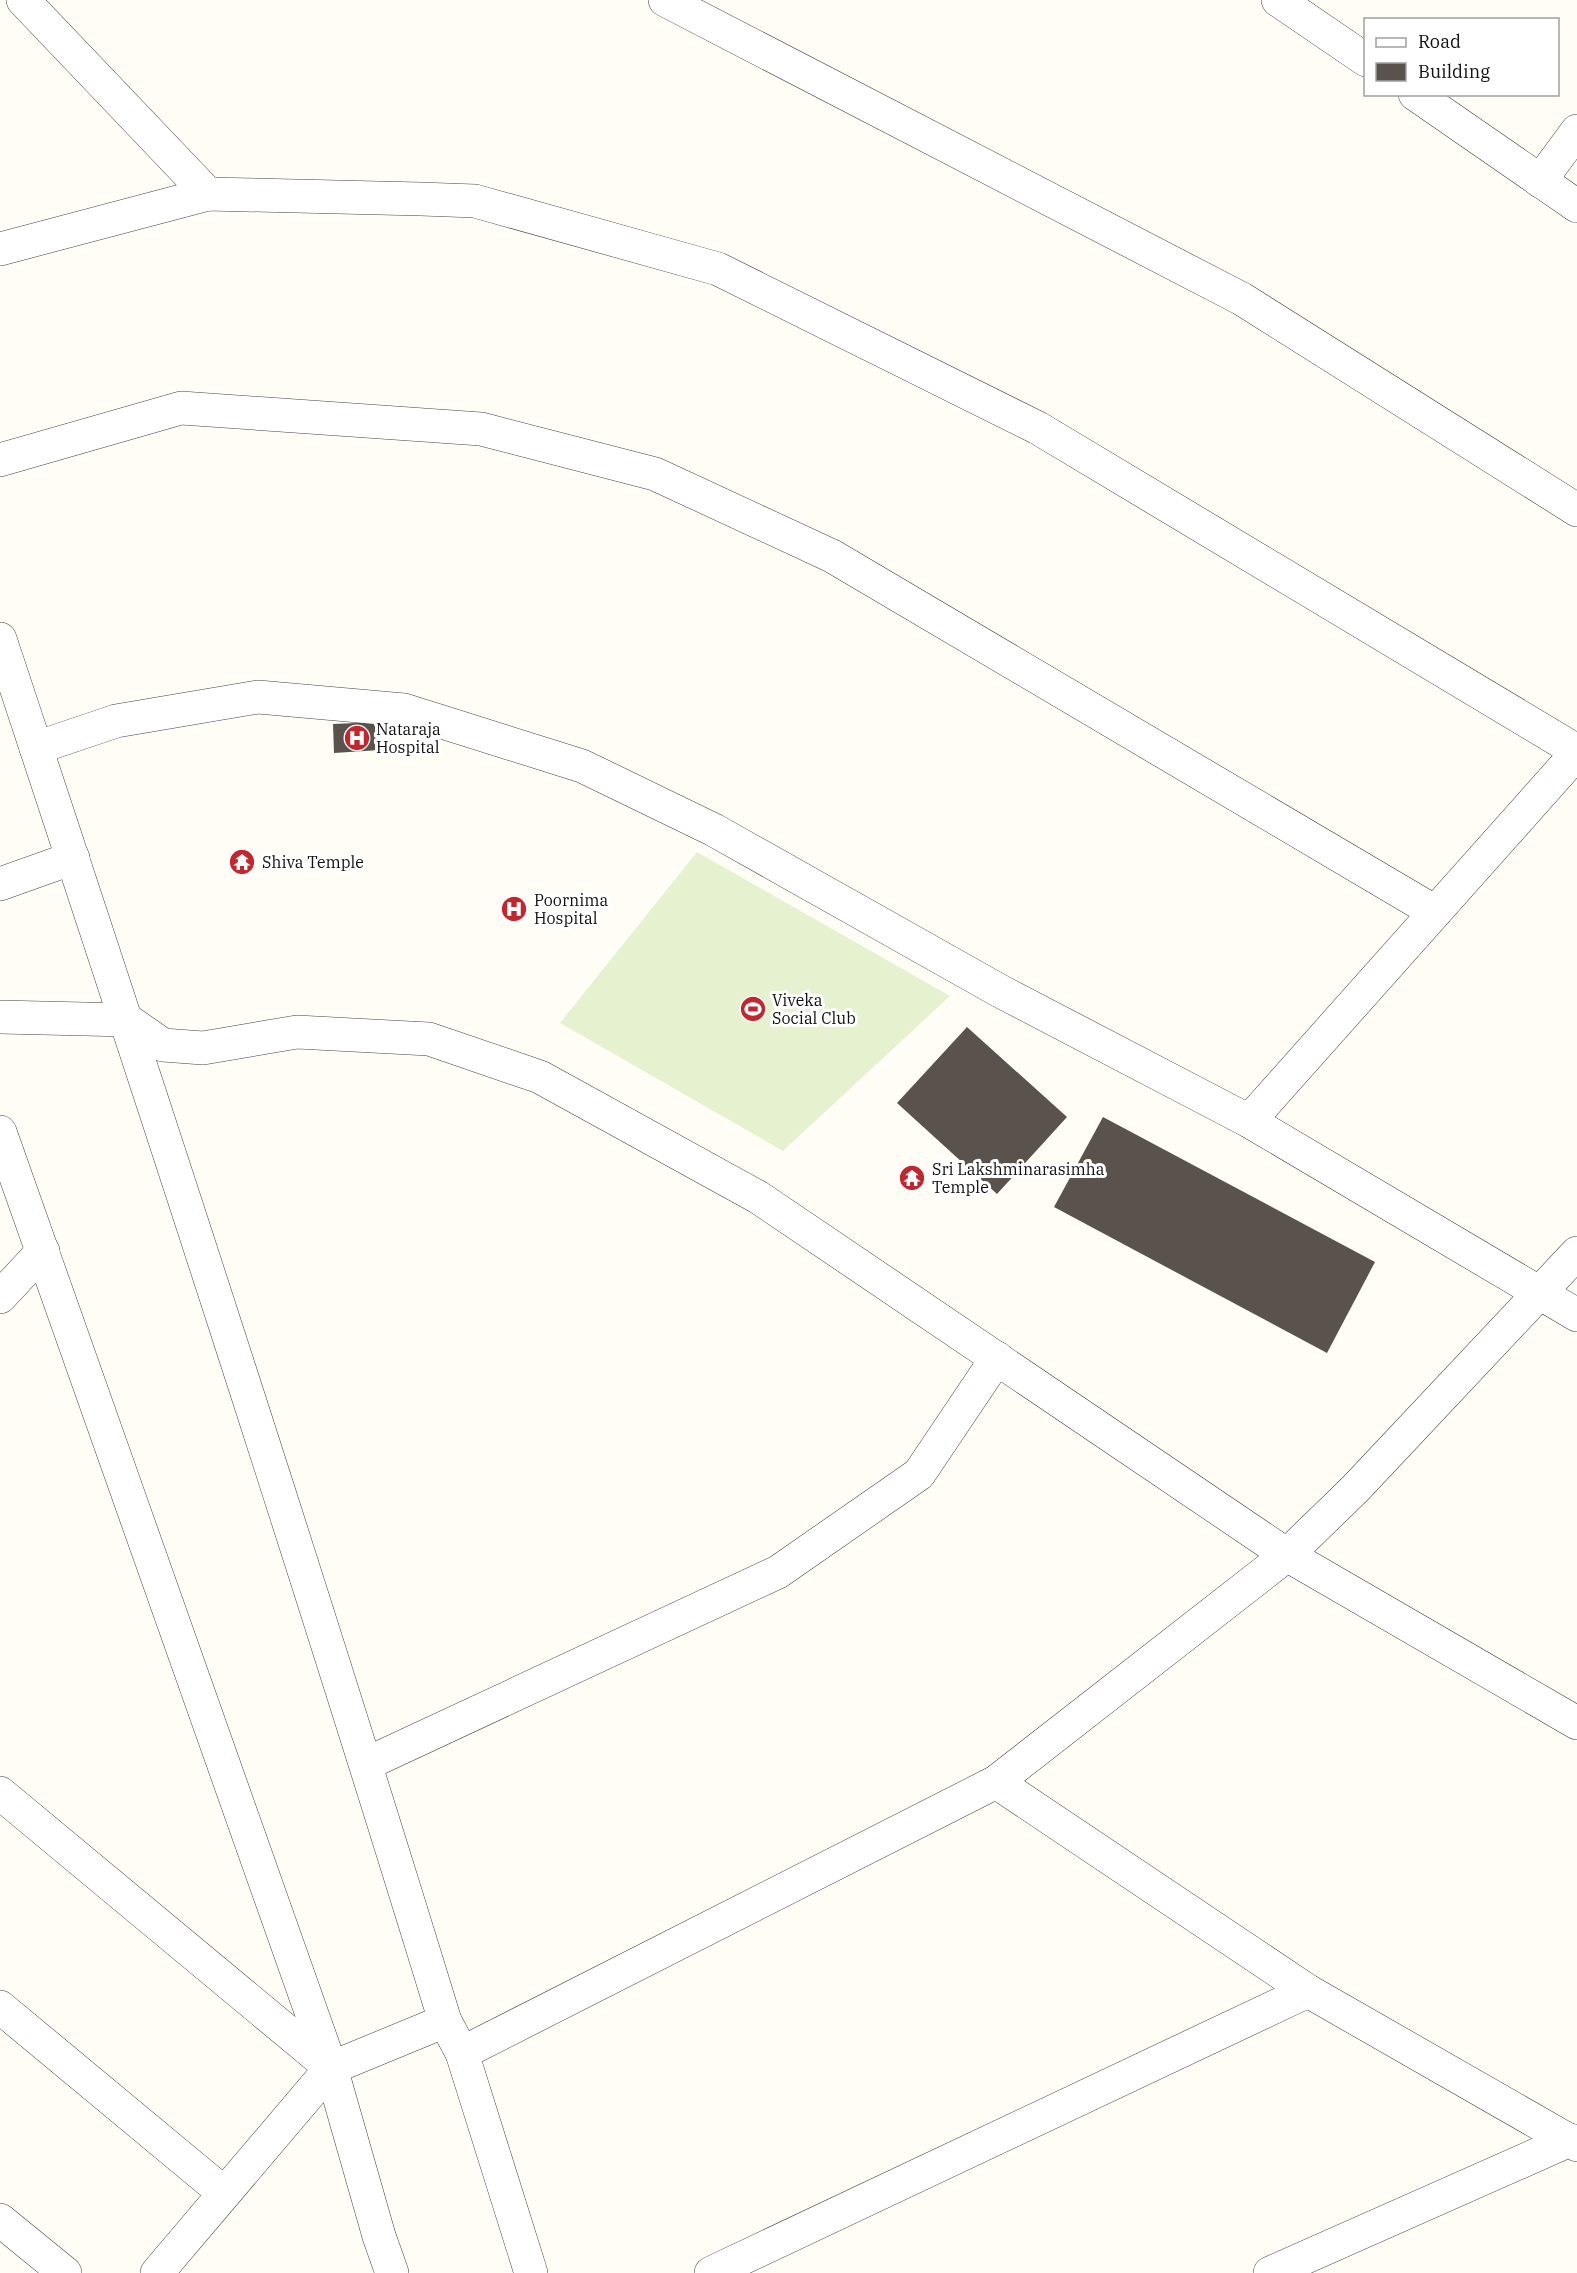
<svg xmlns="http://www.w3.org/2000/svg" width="1577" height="2273" viewBox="0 0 1577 2273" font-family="'IBM Plex Serif',serif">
<rect width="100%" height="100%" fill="#fffdf5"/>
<polygon fill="#e6f2cf" points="697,852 950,996 783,1151 560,1023"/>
<g fill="#5a524d">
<polygon points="378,722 380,750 334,753 333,724"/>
<polygon points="967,1027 1067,1117 997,1194 897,1103"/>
<polygon points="1103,1117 1375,1262 1327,1353 1054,1207"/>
</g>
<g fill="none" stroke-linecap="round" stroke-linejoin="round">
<g stroke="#444" stroke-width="34">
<g id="street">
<polyline points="23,0 208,194"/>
<polyline points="665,0 1242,299 1577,510"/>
<polyline points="1278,0 1366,60"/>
<polyline points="1415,94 1577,206"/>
<polyline points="1540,181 1577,131"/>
<polyline points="0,249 208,194 421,199 475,201 718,269 1038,428 1577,751"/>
<polyline points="0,460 181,408 481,429 655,474 832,556 1435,912"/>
<path d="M0,639C152,1098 303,1558 445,2021L462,2053L531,2273"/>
<polyline points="36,748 116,721 258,697 404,710 582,766 714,830 1000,991 1249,1121 1577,1315"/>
<polyline points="0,884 73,858"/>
<polyline points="0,1017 127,1020 163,1045 203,1048 297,1032 429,1039 540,1077 758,1197 1287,1555 1577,1723"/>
<polyline points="1249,1121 1577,753"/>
<polyline points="0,1132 331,2068 379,2236 392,2273"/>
<polyline points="0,1297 43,1251"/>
<polyline points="366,1764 778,1572 919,1474 997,1358"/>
<polyline points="996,1782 1308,1991 1577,2145"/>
<polyline points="0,1793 331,2068 157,2273"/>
<polyline points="0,2007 224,2193"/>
<polyline points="462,2053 996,1782 1287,1555 1355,1489 1577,1253"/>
<polyline points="331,2068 445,2021"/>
<polyline points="0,2220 65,2273"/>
<polyline points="711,2273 1308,1991"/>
<polyline points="1270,2273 1570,2140"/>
</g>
</g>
<use href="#street" stroke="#fff" stroke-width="33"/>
</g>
<defs>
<g id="hospital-disc" transform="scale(1.35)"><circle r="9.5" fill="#c4262e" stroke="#fff"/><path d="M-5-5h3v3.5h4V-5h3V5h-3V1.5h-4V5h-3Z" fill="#fff"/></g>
<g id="temple-disc" transform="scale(1.35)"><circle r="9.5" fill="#c4262e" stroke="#fff"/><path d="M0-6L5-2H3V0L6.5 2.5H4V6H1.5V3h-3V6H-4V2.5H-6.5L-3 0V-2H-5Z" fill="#fff"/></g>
<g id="stadium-disc" transform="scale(1.35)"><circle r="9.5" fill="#c4262e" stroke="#fff"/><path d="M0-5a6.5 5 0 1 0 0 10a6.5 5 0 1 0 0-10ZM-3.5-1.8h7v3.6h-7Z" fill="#fff"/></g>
</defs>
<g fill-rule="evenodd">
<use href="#hospital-disc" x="357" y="738"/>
<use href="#temple-disc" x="242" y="862"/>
<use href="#hospital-disc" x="514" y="909"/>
<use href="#stadium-disc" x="753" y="1009"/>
<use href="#temple-disc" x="912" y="1178"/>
</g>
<g text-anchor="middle" stroke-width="6" stroke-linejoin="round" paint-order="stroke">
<g font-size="16" fill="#111" stroke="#fff" text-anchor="start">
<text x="376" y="735">Nataraja<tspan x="376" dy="18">Hospital</tspan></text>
<text x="262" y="868">Shiva Temple</text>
<text x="534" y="906">Poornima<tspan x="534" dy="18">Hospital</tspan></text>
<text x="772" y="1006">Viveka<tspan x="772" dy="18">Social Club</tspan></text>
<text x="932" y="1175">Sri Lakshminarasimha<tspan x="932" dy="18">Temple</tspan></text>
</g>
</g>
<rect x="1364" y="18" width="195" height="78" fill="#ffffff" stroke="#a0a0a0" stroke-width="1.5"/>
<rect x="1376" y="38" width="30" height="9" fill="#ffffff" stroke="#a0a0a0" stroke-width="1.5"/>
<text x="1418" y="48" font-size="18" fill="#111111">Road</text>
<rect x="1376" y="63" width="30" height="18" fill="#5a524d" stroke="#a0a0a0" stroke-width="1.5"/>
<text x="1418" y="78" font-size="18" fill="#111111">Building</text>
</svg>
